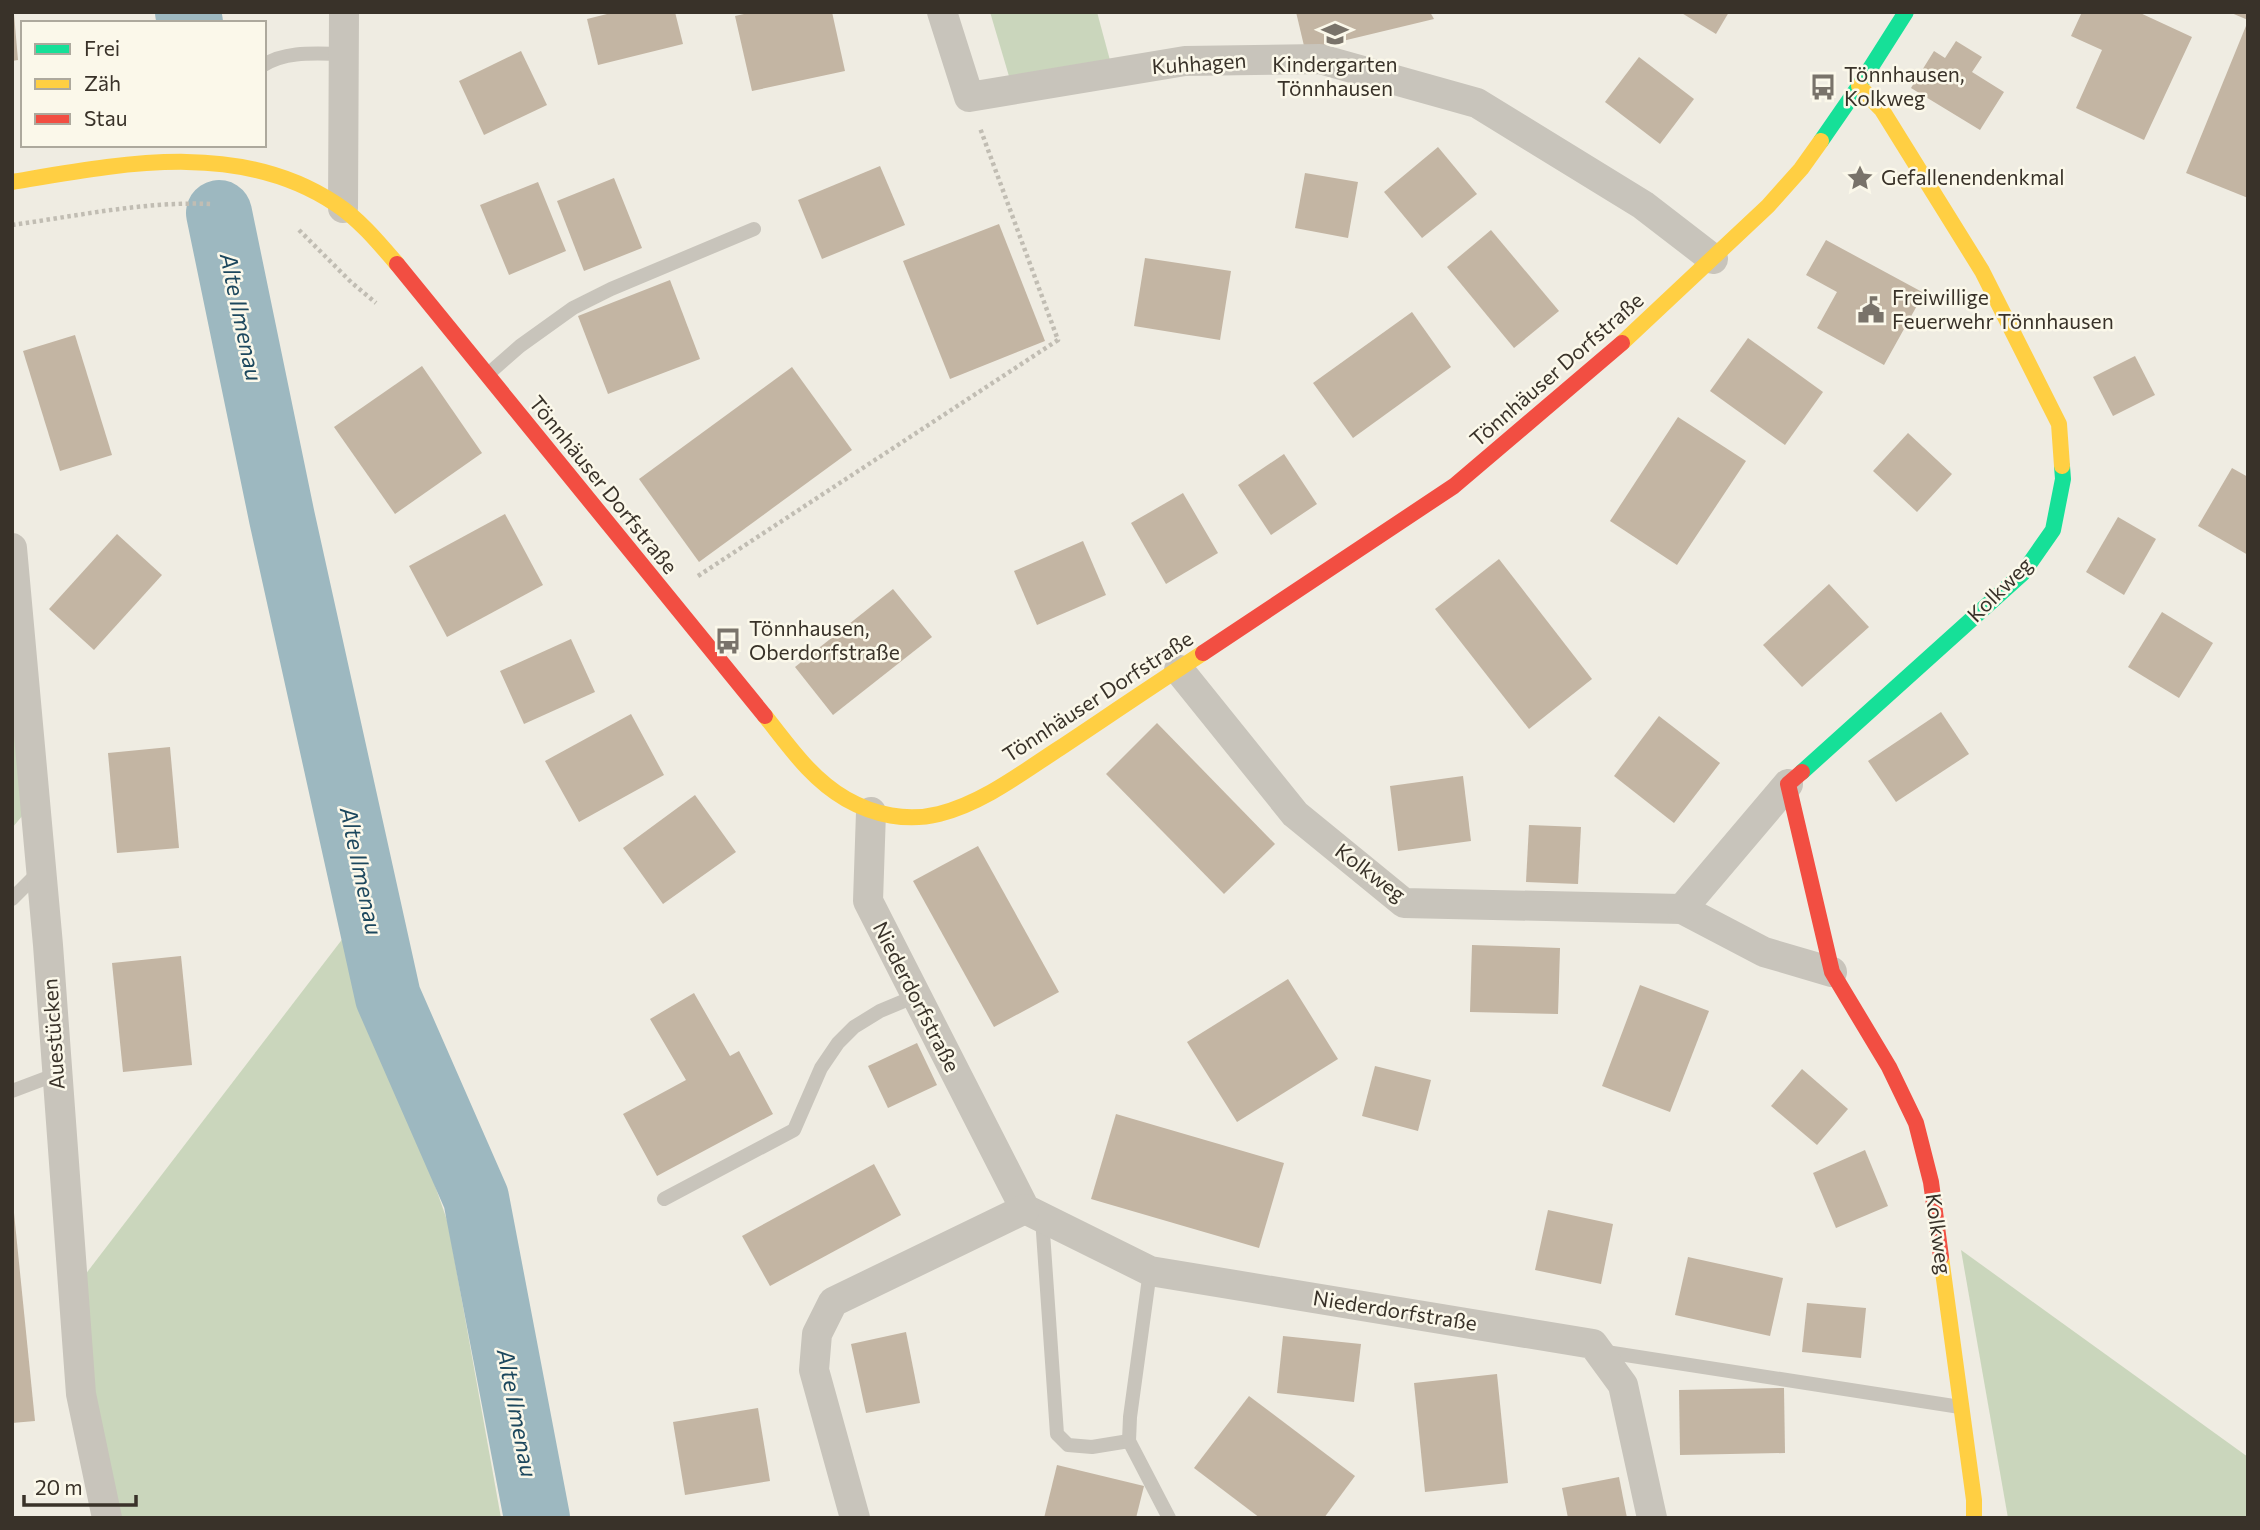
<svg xmlns="http://www.w3.org/2000/svg" width="2260" height="1530" viewBox="0 0 2260 1530" font-family="Commissioner,sans-serif">
<rect width="100%" height="100%" fill="#efece2"/>
<g fill="#cad6bc">
<polygon points="990,12 1097,12 1111,64 1011,83"/>
<polygon points="12,711 23,815 12,828"/>
<polygon points="347,933 448,1223 501,1518 95,1518 65,1301"/>
<polygon points="1961,1250 2248,1457 2248,1518 2008,1518"/>
</g>
<g fill="none" stroke-linecap="round" stroke-linejoin="round">
<g stroke="#9db8c0" stroke-width="66">
<polyline points="188,12 190,23"/>
<polyline points="219,213 282,518 388,997 476,1198 537,1518"/>
</g>
</g>
<g fill="#c3b5a3">
<polygon points="615,12 675,12 683,44 598,65 587,19"/>
<polygon points="753,12 832,12 845,71 752,91 735,16"/>
<polygon points="1296,12 1430,12 1434,19 1305,50"/>
<polygon points="1680,12 1729,12 1716,34"/>
<polygon points="2082,12 2138,12 2192,37 2144,140 2076,108 2102,50 2071,36"/>
<polygon points="2229,12 2248,12 2248,20"/>
<polygon points="12,14 14,14 18,60 12,61"/>
<polygon points="2248,21 2248,198 2186,173"/>
<polygon points="1956,41 1982,57 1972,72 2004,92 1980,130 1911,88 1934,51 1945,58"/>
<polygon points="521,51 547,105 484,135 459,81"/>
<polygon points="1639,57 1694,99 1660,144 1605,102"/>
<polygon points="1438,147 1477,194 1422,238 1384,192"/>
<polygon points="880,166 905,225 822,259 798,200"/>
<polygon points="1305,173 1358,182 1348,238 1295,228"/>
<polygon points="614,178 642,248 584,271 557,201"/>
<polygon points="538,182 566,251 509,275 480,205"/>
<polygon points="999,224 1045,341 950,379 903,261"/>
<polygon points="1491,230 1559,311 1514,348 1447,267"/>
<polygon points="1826,240 1924,293 1884,365 1817,328 1837,292 1806,275"/>
<polygon points="1145,258 1231,271 1220,340 1134,326"/>
<polygon points="670,280 700,359 608,394 578,316"/>
<polygon points="1412,312 1451,367 1353,438 1313,383"/>
<polygon points="75,335 112,455 60,471 23,351"/>
<polygon points="1748,338 1823,392 1785,445 1710,391"/>
<polygon points="2135,356 2155,395 2113,416 2093,377"/>
<polygon points="422,366 482,453 395,514 334,427"/>
<polygon points="792,367 852,450 699,562 639,479"/>
<polygon points="1678,417 1746,461 1677,565 1610,521"/>
<polygon points="1908,433 1952,474 1917,512 1873,471"/>
<polygon points="1284,454 1317,504 1271,535 1238,485"/>
<polygon points="2232,468 2248,477 2248,555 2198,526"/>
<polygon points="1183,493 1218,553 1166,584 1131,523"/>
<polygon points="505,514 543,585 447,637 409,566"/>
<polygon points="2118,517 2156,539 2124,595 2086,572"/>
<polygon points="117,534 162,575 94,650 49,609"/>
<polygon points="1083,541 1106,595 1037,625 1014,571"/>
<polygon points="1499,559 1592,679 1529,729 1435,609"/>
<polygon points="1829,584 1869,627 1802,687 1763,645"/>
<polygon points="893,589 932,637 833,715 795,667"/>
<polygon points="2162,612 2213,643 2179,698 2128,667"/>
<polygon points="571,639 595,692 524,724 500,671"/>
<polygon points="1941,712 1969,754 1896,802 1868,761"/>
<polygon points="631,714 664,775 579,822 545,761"/>
<polygon points="1659,716 1720,763 1674,823 1614,776"/>
<polygon points="1157,723 1275,844 1224,894 1106,774"/>
<polygon points="170,747 179,848 117,853 108,753"/>
<polygon points="1463,776 1471,841 1398,851 1390,786"/>
<polygon points="695,795 736,852 663,904 623,848"/>
<polygon points="1529,825 1581,827 1578,884 1526,882"/>
<polygon points="978,846 1059,992 994,1027 913,881"/>
<polygon points="1472,945 1560,948 1558,1014 1470,1012"/>
<polygon points="181,956 192,1065 123,1072 112,963"/>
<polygon points="1288,979 1338,1059 1237,1122 1187,1042"/>
<polygon points="1640,985 1709,1011 1670,1112 1602,1086"/>
<polygon points="694,993 730,1056 739,1051 773,1114 657,1176 623,1114 686,1080 650,1019"/>
<polygon points="917,1043 937,1085 888,1108 868,1066"/>
<polygon points="1375,1066 1431,1080 1418,1131 1362,1116"/>
<polygon points="1802,1069 1848,1109 1817,1145 1771,1106"/>
<polygon points="1116,1114 1284,1163 1259,1248 1091,1199"/>
<polygon points="1865,1150 1888,1206 1836,1228 1813,1173"/>
<polygon points="874,1164 901,1215 770,1286 742,1236"/>
<polygon points="1548,1210 1613,1224 1601,1284 1535,1270"/>
<polygon points="12,1213 14,1213 35,1421 12,1423"/>
<polygon points="1688,1257 1783,1278 1770,1336 1675,1315"/>
<polygon points="1807,1303 1866,1308 1861,1358 1802,1352"/>
<polygon points="906,1332 920,1403 866,1413 851,1344"/>
<polygon points="1283,1336 1361,1344 1354,1402 1277,1393"/>
<polygon points="1497,1374 1508,1483 1425,1492 1414,1383"/>
<polygon points="1784,1388 1785,1453 1680,1455 1679,1390"/>
<polygon points="1249,1396 1355,1476 1324,1518 1260,1518 1194,1468"/>
<polygon points="758,1408 770,1481 685,1495 673,1422"/>
<polygon points="1057,1465 1144,1486 1136,1518 1044,1518"/>
<polygon points="1619,1477 1627,1518 1568,1518 1562,1488"/>
</g>
<g fill="none" stroke-linecap="round" stroke-linejoin="round">
<g stroke="#c1bdb3" stroke-width="4.5" stroke-dasharray="3.5 3.5" stroke-linecap="butt">
<path d="M12,225C77,216 146,201 211,204"/>
<polyline points="299,230 352,283 376,303"/>
<polyline points="698,576 1058,340 980,128"/>
</g>
<g stroke="#c8c4bb" stroke-width="14">
<path d="M264,65C287,50 319,54 345,54"/>
<polyline points="487,375 520,346 573,308 611,289 754,229"/>
<polyline points="12,899 40,871"/>
<polyline points="12,1091 57,1074"/>
<polyline points="664,1199 794,1130 821,1068 838,1043 854,1027 880,1011 916,996"/>
<polyline points="1042,1218 1057,1434 1068,1445 1092,1447 1129,1441"/>
<polyline points="1150,1271 1130,1417 1129,1441 1169,1518"/>
<polyline points="1600,1351 1960,1407"/>
</g>
<g stroke="#c8c4bb" stroke-width="30">
<polyline points="942,12 969,97 1185,61 1320,59 1477,103 1643,205 1713,259"/>
<polyline points="343,208 344,12"/>
<polyline points="12,548 48,945 81,1394 107,1518"/>
<polyline points="1179,670 1295,814 1404,903 1682,909 1764,952 1832,972"/>
<polyline points="871,812 868,901 1025,1209 1150,1271 1593,1344 1623,1385 1652,1518"/>
<polyline points="1682,909 1788,784"/>
<polyline points="855,1518 814,1370 817,1334 833,1302 1025,1209"/>
</g>
<g stroke="#16e098" stroke-width="16">
<polyline points="1821,141 1859,86 1906,12"/>
<polyline points="1802,772 2023,573 2053,530 2063,479 2062,466"/>
</g>
<g stroke="#ffcf43" stroke-width="16">
<polyline points="1859,86 1882,110 1982,271 2059,424 2062,466"/>
<path d="M12,182C119,164 239,139 336,204C359,219 379,243 397,264"/>
<polyline points="1622,343 1768,206 1801,169 1821,141"/>
<path d="M765,716C789,746 811,779 846,799C874,815 907,822 939,814C983,803 1023,772 1060,748C1108,716 1155,684 1203,653"/>
<polyline points="1941,1257 1974,1500 1974,1518"/>
</g>
<g stroke="#f24e42" stroke-width="16">
<polyline points="397,264 765,716"/>
<polyline points="1203,653 1454,486 1622,343"/>
<polyline points="1802,772 1788,784 1832,972 1889,1067 1916,1123 1931,1182 1941,1257"/>
</g>
</g>
<defs>
<g id="school-bare" transform="scale(2.1)"><path d="M0-5L7-2L0 1L-7-2ZM-4 1L0 2.5L4 1V4Q0 6-4 4Z" fill="#79736a" stroke="#fbf8ea" stroke-width="2.5" paint-order="stroke"/></g>
<g id="bus-bare" transform="scale(2.1)"><path d="M-5-6H5V4H4V6H2V4H-2V6H-4V4H-5ZM-3.5-4V0h7V-4ZM-3.5 1.2v1.5H-2V1.2ZM2 1.2v1.5H3.5V1.2Z" fill="#79736a" stroke="#fbf8ea" stroke-width="2.5" paint-order="stroke"/></g>
<g id="sight-bare" transform="scale(2.1)"><path d="M0-6L1.8-2.2L6-1.7L2.9 1.2L3.7 5.4L0 3.3L-3.7 5.4L-2.9 1.2L-6-1.7L-1.8-2.2Z" fill="#79736a" stroke="#fbf8ea" stroke-width="2.5" paint-order="stroke"/></g>
<g id="civic-bare" transform="scale(2.1)"><path d="M-.6-6.5H3V-4.5H.6V-3L4-1V1h2V6H-6V1h2V-1L-.6-3ZM-1.2 2.5V6h2.4V2.5Z" fill="#79736a" stroke="#fbf8ea" stroke-width="2.5" paint-order="stroke"/></g>
</defs>
<g fill-rule="evenodd">
<use href="#school-bare" x="1335" y="34"/>
<use href="#bus-bare" x="1823" y="87"/>
<use href="#sight-bare" x="1860" y="178"/>
<use href="#civic-bare" x="1871" y="310"/>
<use href="#bus-bare" x="728" y="641"/>
</g>
<g text-anchor="middle" stroke-width="5" stroke-linejoin="round" paint-order="stroke">
<g font-size="21" fill="#393229" stroke="#fbf8ea">
<text transform="translate(1199 64) rotate(-4)" y="7">Kuhhagen</text>
<text transform="translate(1557 370) rotate(-41)" y="7">Tönnhäuser Dorfstraße</text>
<text transform="translate(603 485) rotate(51)" y="7">Tönnhäuser Dorfstraße</text>
<text transform="translate(2000 590) rotate(-45)" y="7">Kolkweg</text>
<text transform="translate(1098 697) rotate(-33)" y="7">Tönnhäuser Dorfstraße</text>
<text transform="translate(1370 873) rotate(37)" y="7">Kolkweg</text>
<text transform="translate(916 997) rotate(63)" y="7">Niederdorfstraße</text>
<text transform="translate(54 1034) rotate(-94)" y="7">Auestücken</text>
<text transform="translate(1938 1234) rotate(82)" y="7">Kolkweg</text>
<text transform="translate(1395 1311) rotate(9)" y="7">Niederdorfstraße</text>
</g>
<g font-size="21" fill="#393229" stroke="#fbf8ea" text-anchor="start">
<text x="1335" y="72" text-anchor="middle">Kindergarten<tspan x="1335" dy="24">Tönnhausen</tspan></text>
<text x="1844" y="82">Tönnhausen,<tspan x="1844" dy="24">Kolkweg</tspan></text>
<text x="1881" y="185">Gefallenendenkmal</text>
<text x="1892" y="305">Freiwillige<tspan x="1892" dy="24">Feuerwehr Tönnhausen</tspan></text>
<text x="749" y="636">Tönnhausen,<tspan x="749" dy="24">Oberdorfstraße</tspan></text>
</g>
<g font-size="23" font-style="italic" fill="#1c475d" stroke="#fbf8ea">
<text transform="translate(241 317) rotate(78)" y="8">Alte Ilmenau</text>
<text transform="translate(361 871) rotate(78)" y="8">Alte Ilmenau</text>
<text transform="translate(517 1413) rotate(79)" y="8">Alte Ilmenau</text>
</g>
</g>
<rect width="2260" height="1530" fill="none" stroke="#393229" stroke-width="28"/>
<rect x="21" y="21" width="245" height="126" fill="#fbf8ea" stroke="#ada99d" stroke-width="2"/>
<rect x="35" y="44" width="35" height="10" fill="#16e098" stroke="#ada99d" stroke-width="2"/>
<text x="84" y="56" font-size="21" fill="#393229">Frei</text>
<rect x="35" y="79" width="35" height="10" fill="#ffcf43" stroke="#ada99d" stroke-width="2"/>
<text x="84" y="91" font-size="21" fill="#393229">Zäh</text>
<rect x="35" y="114" width="35" height="10" fill="#f24e42" stroke="#ada99d" stroke-width="2"/>
<text x="84" y="126" font-size="21" fill="#393229">Stau</text>
<path d="M24 1495v10h112v-10" fill="none" stroke="#393229" stroke-width="3.5"/>
<text x="35" y="1495" font-size="21" fill="#393229" stroke="#fbf8ea" stroke-width="5" paint-order="stroke">20 m</text>
</svg>
